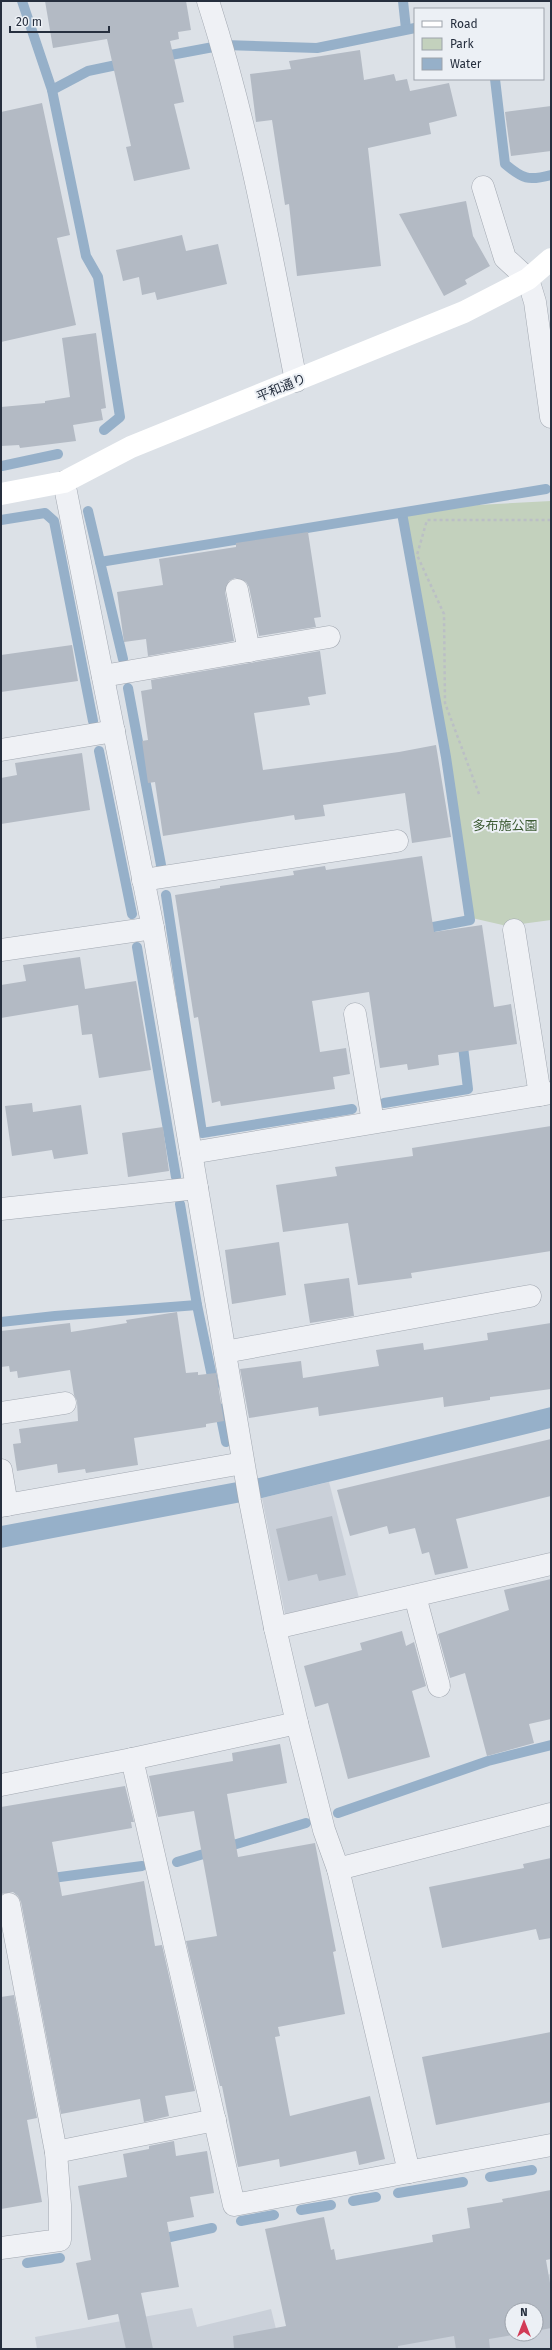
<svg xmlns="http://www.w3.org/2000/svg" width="552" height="2350" viewBox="0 0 552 2350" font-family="'Fira Sans','Noto Sans JP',sans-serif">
<rect width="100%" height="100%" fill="#dce1e7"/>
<g fill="#cad0d9" fill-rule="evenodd">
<polygon points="329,1482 359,1598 285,1614 262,1498"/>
<path d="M551,2274V2349H37L35,2337L192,2308L197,2327L271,2309L276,2329ZM512,2310H536V2334H512Z"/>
</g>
<polygon fill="#c3d1bd" points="551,501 551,920 507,926 472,918 444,736 404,509"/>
<polygon fill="#96b0c9" points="551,1407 551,1428 262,1498 1,1548 1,1526 259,1478"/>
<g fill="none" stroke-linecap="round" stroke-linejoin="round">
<g stroke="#96b0c9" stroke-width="10">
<polyline points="22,1 52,90"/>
<polyline points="403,1 406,29"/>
<polyline points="160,57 224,45 317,48 415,28"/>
<path d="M495,79L505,164C523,179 528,181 551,175"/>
<polyline points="104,430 120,417 98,277 86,256 52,90 88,71 126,63"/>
<polyline points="2,466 58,454"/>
<polyline points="88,511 123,659"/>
<polyline points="402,513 446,757 470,920 423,929"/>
<polyline points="1,520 45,513 54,521 93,721"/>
<polyline points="100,562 546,489"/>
<polyline points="128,688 161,865"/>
<polyline points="99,751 132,914"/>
<polyline points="166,895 202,1133 352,1109"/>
<polyline points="137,947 176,1177"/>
<polyline points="384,1103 468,1089 462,1038"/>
<polyline points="180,1204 197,1305 214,1386"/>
<polyline points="1,1322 55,1316 197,1305"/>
<polyline points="219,1408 226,1442"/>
<polyline points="338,1813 488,1761 551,1745"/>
<polyline points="177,1862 306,1823"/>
<polyline points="45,1879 142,1866"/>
<polyline points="490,2177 532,2170"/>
<polyline points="398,2193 463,2182"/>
<polyline points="353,2201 376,2197"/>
<polyline points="301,2210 331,2205"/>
<polyline points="241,2221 274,2215"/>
<polyline points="156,2240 212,2228"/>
<polyline points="27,2263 60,2258"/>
</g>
</g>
<g fill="#b3bac4">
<polygon points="45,1 186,1 191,30 178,32 179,39 170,41 184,102 174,104 190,169 134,181 126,147 131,146 107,39 53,48"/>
<polygon points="360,50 364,80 394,74 396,81 407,79 410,91 449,83 457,116 429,123 431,134 368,148 381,266 297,276 289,204 285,205 272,120 256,122 250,74 291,69 289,61"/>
<polygon points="42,103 70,235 57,238 76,325 1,342 1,112"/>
<polygon points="551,106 551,151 511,156 505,112"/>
<polygon points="466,201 473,236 490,266 465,280 467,284 444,296 399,214"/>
<polygon points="182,235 186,251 218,244 227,284 157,300 155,292 142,295 139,277 123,281 116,250"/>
<polygon points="96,333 106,408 101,409 103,420 73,425 76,441 20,448 19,445 1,446 1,407 45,403 45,401 70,397 62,338"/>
<polygon points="308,532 321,617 314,618 316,627 259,636 249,587 246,582 235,578 229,581 225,592 234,641 148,656 146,639 124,642 117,592 163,585 159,559 236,547 236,543"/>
<polygon points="72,645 78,681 1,692 1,655"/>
<polygon points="320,651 326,694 308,697 310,705 254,713 263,770 399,752 436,745 451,837 412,843 405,793 323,805 325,816 295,820 294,815 163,836 155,782 148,783 142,741 148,740 141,691 152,689 151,680"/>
<polygon points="82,753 90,810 1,824 1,778 17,775 15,763"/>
<polygon points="422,856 434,932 482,925 494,1007 511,1004 517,1044 438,1055 439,1065 408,1070 407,1064 380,1068 369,992 312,1001 320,1052 346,1048 350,1074 333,1077 335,1089 221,1106 220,1101 212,1103 198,1017 194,1018 175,895 220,888 220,886 294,875 293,871 325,866 326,870"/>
<polygon points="80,957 85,989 136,981 151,1070 99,1078 92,1034 82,1035 78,1005 1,1018 1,985 26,981 23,965"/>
<polygon points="32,1103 33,1112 81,1105 88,1154 54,1159 52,1150 12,1156 5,1106"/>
<polygon points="551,1126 551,1251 411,1273 412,1278 358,1285 348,1223 283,1232 276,1185 337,1176 335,1167 413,1156 412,1148"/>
<polygon points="163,1127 169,1171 128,1177 122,1133"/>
<polygon points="279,1242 286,1295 232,1304 225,1250"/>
<polygon points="349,1278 354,1316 310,1323 304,1284"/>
<polygon points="177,1312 186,1373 198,1372 198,1375 216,1373 224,1421 206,1424 206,1427 134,1438 138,1465 86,1473 85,1469 58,1473 57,1464 17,1471 13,1444 21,1443 19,1429 78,1421 77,1401 74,1395 70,1370 18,1378 17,1371 10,1372 9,1366 1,1367 1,1331 70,1323 71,1332 127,1323 126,1320"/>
<polygon points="551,1323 551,1389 490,1397 490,1400 444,1407 443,1397 319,1416 318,1407 249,1418 240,1369 301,1361 303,1378 379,1366 376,1350 423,1343 424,1350 488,1340 487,1333"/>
<polygon points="551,1439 551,1496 456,1519 468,1568 435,1575 429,1552 422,1554 415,1528 389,1534 387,1526 350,1536 337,1490"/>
<polygon points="332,1516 346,1575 319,1581 317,1574 288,1581 276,1529"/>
<polygon points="551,1579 551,1719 529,1724 534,1743 487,1756 465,1673 450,1678 438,1634 509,1610 504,1590"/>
<polygon points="402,1631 406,1646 414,1642 426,1686 412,1691 430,1757 348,1779 328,1703 315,1707 304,1666 362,1650 360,1643"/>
<polygon points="280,1744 287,1783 227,1794 238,1857 315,1843 336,1951 333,1952 345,2014 278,2027 280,2036 275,2037 290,2116 370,2096 385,2159 359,2165 356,2151 280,2167 279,2159 238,2167 222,2086 220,2086 186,1941 217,1936 194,1811 158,1817 149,1776 233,1761 232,1753"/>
<polygon points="125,1786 134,1822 131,1822 132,1828 52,1842 62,1896 144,1881 155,1946 162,1945 195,2091 165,2096 169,2116 144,2122 140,2099 61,2114 21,1902 18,1896 13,1892 1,1894 1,1807"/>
<polygon points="551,1858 551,1938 539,1940 536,1929 442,1948 429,1887 524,1868 523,1864"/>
<polygon points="14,1995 37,2118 27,2120 42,2202 1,2209 1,1997"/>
<polygon points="551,2032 551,2102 436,2125 422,2057"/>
<polygon points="174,2141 176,2156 207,2151 214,2193 190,2197 194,2217 167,2222 179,2287 141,2293 153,2349 126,2349 118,2314 88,2320 76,2263 91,2260 78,2186 127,2177 123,2154 149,2149 149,2146"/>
<polygon points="551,2190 551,2259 546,2260 551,2289 551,2328 536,2331 536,2310 512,2310 512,2334 519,2334 489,2339 490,2349 456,2349 454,2336 398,2346 398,2349 234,2349 233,2336 286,2326 265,2229 324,2217 331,2250 334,2249 336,2260 433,2242 432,2235 470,2228 467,2208 503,2202 502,2199"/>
</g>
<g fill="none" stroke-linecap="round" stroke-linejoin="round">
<g stroke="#a2a8b1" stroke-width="23">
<g id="street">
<path d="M208,1C248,125 271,254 296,381"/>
<polyline points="483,187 505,258 528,279 535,302 551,417"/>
<polyline points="64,482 153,928 250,1501 275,1628 297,1723 324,1830 338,1869 409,2172"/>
<polyline points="237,590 249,651"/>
<polyline points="103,676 329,637"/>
<polyline points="1,750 114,731"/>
<polyline points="143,880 397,841"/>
<polyline points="514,930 540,1095"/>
<polyline points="1,950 153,928"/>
<polyline points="355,1014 373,1122"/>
<polyline points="191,1153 551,1093"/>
<polyline points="1,1209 197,1188"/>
<polyline points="225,1352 530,1296"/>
<polyline points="1,1413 65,1403"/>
<polyline points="1,1470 7,1505"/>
<polyline points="1,1506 243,1463"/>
<polyline points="415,1596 439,1686"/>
<polyline points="275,1628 551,1564"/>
<polyline points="132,1759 234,2205 551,2145"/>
<polyline points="1,1785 132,1759 297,1723"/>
<polyline points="338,1869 551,1814"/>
<polyline points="56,2152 215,2120"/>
<polyline points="1,2248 60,2240 60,2205 56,2152 9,1904"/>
</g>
</g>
<polyline stroke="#bbbfc5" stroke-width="2.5" stroke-dasharray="3 3" stroke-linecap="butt" points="479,794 445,703 444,614 417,555 427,520 551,520"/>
<use href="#street" stroke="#eff1f5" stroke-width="22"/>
<polyline stroke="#fff" stroke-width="22" points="1,494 64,482 131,447 464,312 528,279 551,259"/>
</g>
<g text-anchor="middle" stroke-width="4" stroke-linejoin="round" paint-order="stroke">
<g font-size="13" fill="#262f3e" stroke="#ecf0f5">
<text transform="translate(281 387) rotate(-22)" y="5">平和通り</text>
</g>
<g font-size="13" fill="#3b5a32" stroke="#ecf0f5">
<text x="505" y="830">多布施公園</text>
</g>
</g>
<rect width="552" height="2350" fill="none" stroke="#262f3e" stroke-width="4"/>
<rect x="414" y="8" width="130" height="72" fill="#ecf0f5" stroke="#9da3ac"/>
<rect x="422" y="21" width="20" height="6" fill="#ffffff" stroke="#9da3ac"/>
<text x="450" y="28" font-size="12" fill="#262f3e">Road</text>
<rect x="422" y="38" width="20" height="12" fill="#c3d1bd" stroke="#9da3ac"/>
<text x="450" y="48" font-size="12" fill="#262f3e">Park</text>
<rect x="422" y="58" width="20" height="12" fill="#96b0c9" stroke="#9da3ac"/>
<text x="450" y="68" font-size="12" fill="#262f3e">Water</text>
<g transform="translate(524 2322)"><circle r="19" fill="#ecf0f5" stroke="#9da3ac"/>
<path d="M0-3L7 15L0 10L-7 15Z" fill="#d23b56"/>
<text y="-6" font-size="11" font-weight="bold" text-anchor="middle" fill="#262f3e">N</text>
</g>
<path d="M10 26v6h99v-6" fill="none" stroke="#262f3e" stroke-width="2"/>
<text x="16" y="26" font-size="12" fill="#262f3e" stroke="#ecf0f5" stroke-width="3" paint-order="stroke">20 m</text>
</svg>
